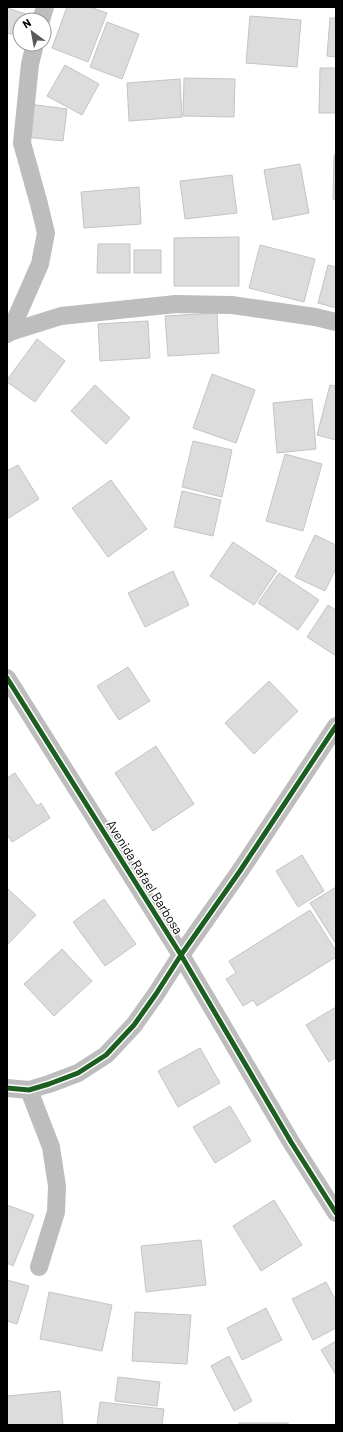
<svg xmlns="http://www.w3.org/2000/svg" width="343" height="1432" viewBox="0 0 343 1432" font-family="Barlow,sans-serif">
<rect width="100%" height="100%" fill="#fff"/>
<g fill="#dcdcdc" stroke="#c4c4c4">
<polygon points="67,7 90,7 107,13 88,62 52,48"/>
<polygon points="7,8 26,14 24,20 20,20 20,36 7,33"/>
<polygon points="250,16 301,20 297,67 246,63"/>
<polygon points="330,18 336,18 336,57 327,56"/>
<polygon points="107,22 139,34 122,79 90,67"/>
<polygon points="65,65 99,84 82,115 47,96"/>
<polygon points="320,68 336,68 336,113 319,113"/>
<polygon points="184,78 235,79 234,117 183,116"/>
<polygon points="180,79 182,117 129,121 127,83"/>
<polygon points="29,104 67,109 63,141 25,137"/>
<polygon points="334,155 336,155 336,200 333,199"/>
<polygon points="300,164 309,213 273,220 264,170"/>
<polygon points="232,175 237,213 185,219 180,181"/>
<polygon points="139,187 141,224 84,228 81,192"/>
<polygon points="239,237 239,286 174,286 174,238"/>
<polygon points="98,244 130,244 130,273 97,273"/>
<polygon points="260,245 315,259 304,302 249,288"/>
<rect x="134" y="250" width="27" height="23"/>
<polygon points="328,265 336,267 336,308 318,303"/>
<polygon points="217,313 219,353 168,356 165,316"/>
<polygon points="148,321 150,358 100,361 98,324"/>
<polygon points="37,339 65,361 35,402 7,382 7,380"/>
<polygon points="212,374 255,390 236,443 193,428"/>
<polygon points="95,385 130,418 106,444 71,411"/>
<polygon points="330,385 336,386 336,440 317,435"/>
<polygon points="312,399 316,449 277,453 273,403"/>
<polygon points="193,441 232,450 222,497 182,487"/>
<polygon points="285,454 322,464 303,531 266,521"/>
<polygon points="18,465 39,499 7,519 7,471"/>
<polygon points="111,480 147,529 108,557 72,508"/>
<polygon points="182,491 221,500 213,536 174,527"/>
<polygon points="315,535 336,545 336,568 325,591 295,577"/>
<polygon points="233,542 277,571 254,605 210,576"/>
<polygon points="173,571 189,605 145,627 128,593"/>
<polygon points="279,573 319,600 298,630 258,603"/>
<polygon points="328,605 336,610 336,656 307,637"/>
<polygon points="128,667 150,701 119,720 97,686"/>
<polygon points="269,681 298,711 254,754 225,723"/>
<polygon points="156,746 194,804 153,831 115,773"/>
<polygon points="15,773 37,806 41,803 50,818 12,842 7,835 7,778"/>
<polygon points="302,855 324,891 298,907 276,871"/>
<polygon points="336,887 336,944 310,903"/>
<polygon points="8,889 36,915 7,945 7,890"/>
<polygon points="104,899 136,944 105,966 73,922"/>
<polygon points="310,910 336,951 336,957 257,1006 253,1000 243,1006 226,979 236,973 229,961"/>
<polygon points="62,949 92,981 54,1016 24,984"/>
<polygon points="336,1007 336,1057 329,1062 306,1025"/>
<polygon points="200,1048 220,1083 178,1107 158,1071"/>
<polygon points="230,1106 251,1141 215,1163 193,1127"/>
<polygon points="274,1200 302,1245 261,1271 233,1226"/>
<polygon points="7,1205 34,1215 13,1266 7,1263"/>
<polygon points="201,1240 206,1285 146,1292 141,1246"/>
<polygon points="7,1280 29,1286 17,1324 7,1321"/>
<polygon points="326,1282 336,1301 336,1328 313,1340 292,1299"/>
<polygon points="49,1292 112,1305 102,1351 40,1339"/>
<polygon points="266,1308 282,1340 242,1360 227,1328"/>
<polygon points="135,1312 191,1315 187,1364 132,1361"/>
<polygon points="336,1341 336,1375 321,1350"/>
<polygon points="229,1356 252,1401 234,1411 211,1366"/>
<polygon points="118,1377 160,1382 157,1406 115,1401"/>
<polygon points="60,1391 63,1425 7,1425 7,1396"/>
<polygon points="100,1402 164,1409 162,1425 97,1425"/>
<rect x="239" y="1423" width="49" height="2"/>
</g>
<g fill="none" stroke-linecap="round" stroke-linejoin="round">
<g stroke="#bdbdbd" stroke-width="18">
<polyline points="41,20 45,7"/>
<polyline points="10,332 61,316 176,304 232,305 315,317 336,322"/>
<polyline points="7,334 10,332 40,264 46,233 39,204 22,143 30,64 35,44"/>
<polyline points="7,678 181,955 291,1142 336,1213"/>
<polyline points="7,1088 29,1090 49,1084 78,1073 106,1055 134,1025 156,994 181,955 240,871 336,726"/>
<polyline points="29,1090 51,1147 57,1186 56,1212 39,1267"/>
</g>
<g stroke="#fff" stroke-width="8">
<g id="cycleway">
<polyline points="7,678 181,955 291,1142 336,1213"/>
<polyline points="7,1088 29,1090 49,1084 78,1073 106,1055 134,1025 156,994 181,955 240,871 336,726"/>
</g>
</g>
<use href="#cycleway" stroke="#1b5e20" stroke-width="5"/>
</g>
<g text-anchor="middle" stroke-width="3" stroke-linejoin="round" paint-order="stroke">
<g font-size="13" fill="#000" stroke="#fff">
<text transform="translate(145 877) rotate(58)" y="5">Avenida Rafael Barbosa</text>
</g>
</g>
<rect width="343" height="1432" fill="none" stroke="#000000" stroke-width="16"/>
<g transform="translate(32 32) rotate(328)"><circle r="19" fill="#ffffff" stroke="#999999"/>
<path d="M0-3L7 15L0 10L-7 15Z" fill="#595959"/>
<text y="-6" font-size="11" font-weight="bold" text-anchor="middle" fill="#000000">N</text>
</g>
</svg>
